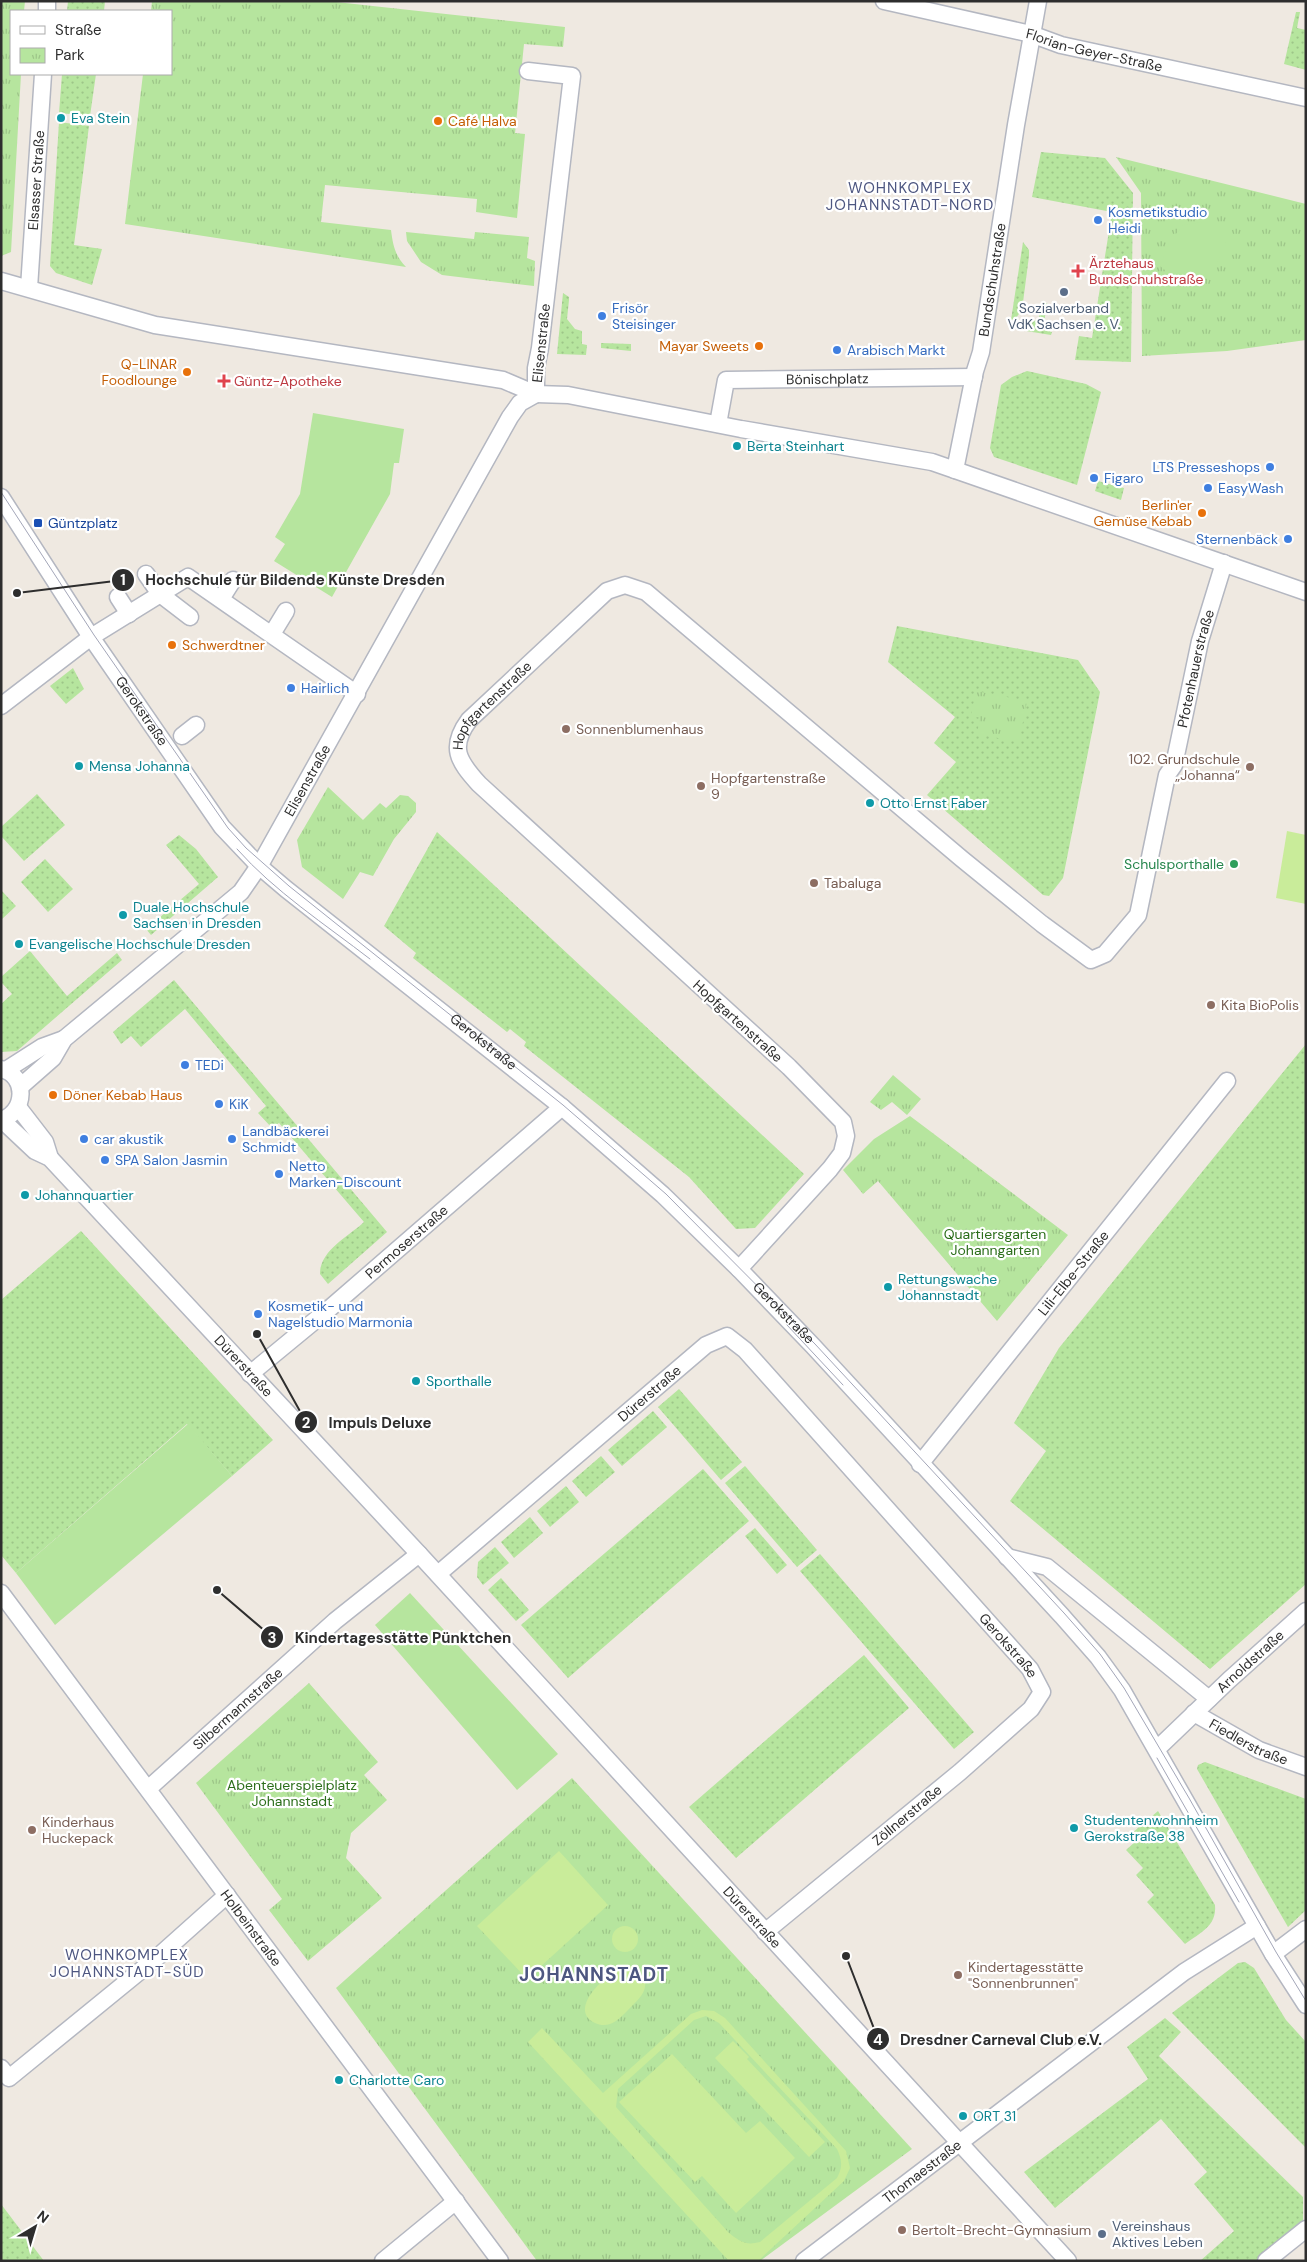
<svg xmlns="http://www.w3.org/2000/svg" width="1307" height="2262" viewBox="0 0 1307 2262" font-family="'DM Sans',sans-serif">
<defs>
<pattern id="grass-dots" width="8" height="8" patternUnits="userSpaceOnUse" patternTransform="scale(1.25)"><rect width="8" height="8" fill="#b6e59e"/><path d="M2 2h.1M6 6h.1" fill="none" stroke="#9dc588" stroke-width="1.8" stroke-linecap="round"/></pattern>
<pattern id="park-tufts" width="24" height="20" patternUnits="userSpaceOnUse" patternTransform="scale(1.25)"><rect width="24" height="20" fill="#b6e59e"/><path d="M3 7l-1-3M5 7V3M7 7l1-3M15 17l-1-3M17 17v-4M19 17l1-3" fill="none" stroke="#9dc588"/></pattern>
</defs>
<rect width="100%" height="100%" fill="#efe9e1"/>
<g fill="url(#grass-dots)">
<polygon points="68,1 105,1 104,11 67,11"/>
<polygon points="1296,12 1300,12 1297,28 1306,30 1306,70 1284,64"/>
<polygon points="62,74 96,74 90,116 59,113"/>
<polygon points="59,122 89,126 74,245 102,249 92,285 56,273 50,266"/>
<polygon points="1041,152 1105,158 1133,193 1131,362 1075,360 1079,336 1092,338 1112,212 1032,197"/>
<polygon points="1023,242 1029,250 1029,256 1022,310 1015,319 1011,320"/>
<polygon points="563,293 569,297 569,300 567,319 575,329 582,331 582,344 587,345 586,355 557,354"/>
<polygon points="1045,303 1047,303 1043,330 1052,332 1051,335 1020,330 1039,318 1040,306"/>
<polygon points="601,343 631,344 631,351 601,348"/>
<polygon points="1027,371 1086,384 1101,392 1077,485 994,457 990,448 1001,385 1012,377"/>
<polygon points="1098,481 1124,488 1121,500 1095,491"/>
<polygon points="897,626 1078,660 1100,692 1063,878 1049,896 1043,895 927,795 956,762 934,743 955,717 888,662"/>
<polygon points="73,668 84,689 66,704 50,686"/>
<polygon points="37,794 65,825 24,861 1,836 1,827"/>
<polygon points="437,832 804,1174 755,1228 736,1229 689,1177 524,1046 526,1042 510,1029 507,1032 413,958 416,953 384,926"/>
<polygon points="179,835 196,849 218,877 151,935 146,929 199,884 166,845"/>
<polygon points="45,859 73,889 48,912 21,882"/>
<polygon points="1,890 16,906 1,920"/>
<polygon points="30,951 67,996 117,953 122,960 17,1051 1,1052 1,1004 12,994 1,982 1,977"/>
<path d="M174,980L387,1232L328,1284L320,1274C320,1250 348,1237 364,1222L279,1123L272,1128L258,1113L266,1106L185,1009L141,1047L131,1036L121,1044L113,1032Z"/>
<polygon points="1306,1044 1306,1584 1210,1669 1010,1501 1046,1451 1014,1423 1059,1348"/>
<polygon points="81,1231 273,1440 232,1476 187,1424 16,1573 1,1555 1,1300"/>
<polygon points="679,1389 742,1462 721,1480 658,1407"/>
<polygon points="653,1411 667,1427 622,1466 608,1450"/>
<polygon points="601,1456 615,1472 586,1497 572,1481"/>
<polygon points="745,1466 817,1550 797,1567 725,1483"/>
<polygon points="703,1469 749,1521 568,1678 521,1625"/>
<polygon points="566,1486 579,1502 550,1527 537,1511"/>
<polygon points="530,1517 543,1533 514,1558 501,1542"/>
<polygon points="755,1528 787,1565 777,1574 745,1536"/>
<polygon points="495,1547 509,1563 483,1585 477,1577 478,1562"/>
<polygon points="820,1554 974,1732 954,1749 800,1571"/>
<polygon points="501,1578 529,1610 516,1621 488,1590"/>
<polygon points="864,1655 909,1708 736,1858 689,1807"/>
<polygon points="1205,1762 1306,1799 1306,1910 1288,1927 1197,1769 1198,1765"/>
<path d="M1158,1811L1215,1905C1217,1926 1200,1933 1185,1944L1147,1902L1154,1895L1136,1875L1143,1868L1126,1850L1136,1841L1131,1834Z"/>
<polygon points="1245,1962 1254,1968 1286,2020 1306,2042 1306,2148 1172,2013 1238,1963"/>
<polygon points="1165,2018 1181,2032 1159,2056 1303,2197 1303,2229 1264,2261 1200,2261 1234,2231 1194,2184 1207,2172 1161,2119 1055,2208 1024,2172 1148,2079 1127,2047"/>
<polygon points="1,2204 44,2261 1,2261"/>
</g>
<g fill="url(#park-tufts)">
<polygon points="1,1 25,1 24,11 11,11 11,74 21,74 11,252 1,256"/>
<path d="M152,1H327L565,27L563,47L524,44L515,133L525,134L517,218L476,212L477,199L325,185L321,222L391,230C393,245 395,256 406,267L125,224L143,74H171V11H151Z"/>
<polygon points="1116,157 1306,204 1306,340 1227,351 1142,356 1141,193"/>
<polygon points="406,232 474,239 475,232 529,237 527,258 535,261 534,286 442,275 421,262 407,241"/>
<polygon points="976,691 1027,701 1019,742 977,734 980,718 971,716"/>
<polygon points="328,787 363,820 380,803 386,808 400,795 408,796 416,803 416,812 394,839 373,876 360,872 343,899 302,867 297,840"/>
<polygon points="893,1075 921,1099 907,1115 892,1102 881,1110 870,1102"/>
<polygon points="910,1116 1068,1235 997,1321 878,1181 863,1194 843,1170 874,1139"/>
<polygon points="309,1683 378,1762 364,1775 387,1800 351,1833 346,1858 382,1898 308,1961 269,1910 282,1899 196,1783"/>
<polygon points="572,1778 912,2149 760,2261 537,2261 336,1988"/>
</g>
<g fill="#b6e59e">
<polygon points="1203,222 1227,243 1214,268 1201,283 1185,287 1160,266 1169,243 1183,225"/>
<polygon points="313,413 404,429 399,463 394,463 390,494 332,597 274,561 285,544 275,537 300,494"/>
<polygon points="188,1424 232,1476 55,1625 16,1573"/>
<polygon points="410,1593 558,1754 517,1790 375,1625"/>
</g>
<g fill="#c9ec9a" fill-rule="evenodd">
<polygon points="1287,831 1306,835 1306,904 1276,898"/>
<polygon points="559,1851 608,1905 527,1979 477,1926"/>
<circle cx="625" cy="1939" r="13"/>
<path d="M627,1965L635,1968L645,1981C647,1992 638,2000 631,2007C625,2013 618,2021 610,2024C605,2026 599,2025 595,2023C565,2008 611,1970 627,1965Z"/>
<path d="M702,2010L714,2011L725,2018L846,2151L850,2168L844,2181L758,2261H729L528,2042L542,2028L603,2093L691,2014ZM706,2016L719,2023L837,2149C842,2160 843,2167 837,2178L760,2242C745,2246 739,2241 728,2232L616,2107L618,2089L694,2020Z"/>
<polygon points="733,2041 749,2057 747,2059 825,2142 809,2157 715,2058"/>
<polygon points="672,2054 746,2133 760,2121 795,2158 736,2213 702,2176 695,2182 619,2102"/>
</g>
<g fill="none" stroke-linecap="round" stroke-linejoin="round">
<g stroke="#b4b7c1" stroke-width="19">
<g id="minor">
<path id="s1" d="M884,1L1031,34L1061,45L1306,98"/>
<polyline points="47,11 47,1"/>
<polyline points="528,71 572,76 540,348 536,368 536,394"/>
<polyline points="1,281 155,325 503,380 536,394 568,395 741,429 932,462 1306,592"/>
<path id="s2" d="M29,288L43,74"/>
<path id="s3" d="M718,424L726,380L974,377"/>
<path id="s4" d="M955,470L975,371L981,352L1016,125L1038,1"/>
<path id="s5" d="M1,497L91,637L222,827L259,866L286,889L562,1107L663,1195L739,1269L813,1346L1062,1616L1098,1657L1122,1690L1273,1954L1306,2005"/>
<polyline points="146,574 160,594 190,617"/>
<polyline points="118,597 129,614"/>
<polyline points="221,599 233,580"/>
<polyline points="272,634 286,611"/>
<polyline points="1,706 91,637 188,577 357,694"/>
<polyline points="182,736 196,725"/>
<path d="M1,1069C28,1075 26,1113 1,1120"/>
<polyline points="6,1070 42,1047 64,1039"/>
<path id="s6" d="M20,1087L53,1058L64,1039L241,892L261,863L510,417L520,403L536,394"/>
<polyline points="18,1107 45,1142 50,1158"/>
<path id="s7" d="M2,1120L35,1151L50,1158L419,1554L1068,2261"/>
<path id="s8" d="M739,1269L830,1169L842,1153L846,1136L843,1122L789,1067L479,784C458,761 449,747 469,720L607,591L625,585L646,592L962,859L1042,924L1091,960L1105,954L1138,915L1167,775L1174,765L1200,641L1224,563"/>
<path id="s9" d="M250,1374L329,1309L562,1107"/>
<path id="s10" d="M920,1464L1227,1081"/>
<polyline points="1007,1557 1047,1567 1209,1699"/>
<path id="s11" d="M438,1574L706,1345L727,1336L745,1350L1030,1669L1042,1692L1031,1709L960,1772L765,1932"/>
<path id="s12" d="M1,1593L500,2261"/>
<path id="s13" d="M1194,1713L1259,1750L1306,1767"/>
<path id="s14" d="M1157,1749L1229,1680L1306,1611"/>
<path id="s15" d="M149,1788L335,1621L419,1554"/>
<polyline points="1273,1954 1306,1929"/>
<polyline points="1,2068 9,2078 161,1954 227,1895"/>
<polyline points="383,2261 456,2201"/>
<path id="s16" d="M804,2261L1184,1972L1257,1926"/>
<polyline points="1266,2261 1306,2229"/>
</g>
</g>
<use href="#minor" stroke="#fff" stroke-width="16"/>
<g stroke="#a3a6b8" stroke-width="1">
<path id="s17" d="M1,492L94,635L228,828L246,848L289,886L563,1105L666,1194L815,1344L1064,1613L1100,1654L1124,1688L1189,1798L1276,1952L1306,2001"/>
<path d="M237,849C274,891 326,925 370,959"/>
<polyline points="787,1325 843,1385"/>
<polyline points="1157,1758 1239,1902"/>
</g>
</g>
<g fill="#0f9aa8" stroke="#fff" stroke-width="2">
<circle cx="61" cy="118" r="5"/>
<circle cx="737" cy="446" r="5"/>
<circle cx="79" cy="766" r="5"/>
<circle cx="870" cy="803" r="5"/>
<circle cx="123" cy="915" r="5"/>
<circle cx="19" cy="944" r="5"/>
<circle cx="25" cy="1195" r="5"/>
<circle cx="888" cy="1287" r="5"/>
<circle cx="416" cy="1381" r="5"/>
<circle cx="1074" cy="1828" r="5"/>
<circle cx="339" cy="2080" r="5"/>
<circle cx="963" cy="2116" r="5"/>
</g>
<g fill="#e8710a" stroke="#fff" stroke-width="2">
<circle cx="438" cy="121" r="5"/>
<circle cx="759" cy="346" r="5"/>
<circle cx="187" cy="372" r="5"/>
<circle cx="1202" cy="513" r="5"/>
<circle cx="172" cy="645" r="5"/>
<circle cx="53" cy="1095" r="5"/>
</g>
<g fill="#3f7fe0" stroke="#fff" stroke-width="2">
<circle cx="1098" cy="220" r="5"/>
<circle cx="602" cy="316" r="5"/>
<circle cx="837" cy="350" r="5"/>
<circle cx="1270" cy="467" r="5"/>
<circle cx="1094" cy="478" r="5"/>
<circle cx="1208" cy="488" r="5"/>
<circle cx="1288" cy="539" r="5"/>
<circle cx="291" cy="688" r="5"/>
<circle cx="185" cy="1065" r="5"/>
<circle cx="219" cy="1104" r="5"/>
<circle cx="84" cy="1139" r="5"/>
<circle cx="232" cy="1139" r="5"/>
<circle cx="105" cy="1160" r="5"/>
<circle cx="279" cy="1174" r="5"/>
<circle cx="258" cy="1314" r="5"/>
</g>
<g fill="#e0444e" stroke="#fff" stroke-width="2">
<path d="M1075.5 263.5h5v5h5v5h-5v5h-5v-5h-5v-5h5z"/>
<path d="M221.5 373.5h5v5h5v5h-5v5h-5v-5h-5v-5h5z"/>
</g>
<g fill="#5c6f8a" stroke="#fff" stroke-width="2">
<circle cx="1064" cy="292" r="5"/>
<circle cx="1102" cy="2234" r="5"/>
</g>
<rect fill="#1a4fb4" stroke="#fff" stroke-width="2" x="33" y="518" width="10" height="10" rx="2.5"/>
<g fill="#8d6e63" stroke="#fff" stroke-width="2">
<circle cx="566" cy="729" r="5"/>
<circle cx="1250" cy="767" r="5"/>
<circle cx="701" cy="786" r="5"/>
<circle cx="814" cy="883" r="5"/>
<circle cx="1211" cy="1005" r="5"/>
<circle cx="32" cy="1830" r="5"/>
<circle cx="958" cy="1975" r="5"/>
<circle cx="902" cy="2230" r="5"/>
</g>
<circle fill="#2e9e5b" stroke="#fff" stroke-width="2" cx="1234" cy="864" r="5"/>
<g text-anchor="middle" stroke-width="4.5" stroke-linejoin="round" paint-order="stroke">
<g font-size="14" fill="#2e2e2e" stroke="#fff">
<text dy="5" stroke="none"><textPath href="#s1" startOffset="216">Florian-Geyer-Straße</textPath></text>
<text dy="5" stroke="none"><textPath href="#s2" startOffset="108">Elsasser Straße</textPath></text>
<text dy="5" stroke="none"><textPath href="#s4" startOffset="194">Bundschuhstraße</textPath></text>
<text transform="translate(541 343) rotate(-84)" y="5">Elisenstraße</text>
<text dy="5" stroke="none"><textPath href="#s3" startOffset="146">Bönischplatz</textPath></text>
<text dy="5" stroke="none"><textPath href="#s8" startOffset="1885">Pfotenhauerstraße</textPath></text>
<text dy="5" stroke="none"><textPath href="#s8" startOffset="782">Hopfgartenstraße</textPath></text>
<text dy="5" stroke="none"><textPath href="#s5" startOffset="256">Gerokstraße</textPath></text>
<text dy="5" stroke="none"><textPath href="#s6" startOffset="426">Elisenstraße</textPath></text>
<text transform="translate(738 1021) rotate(42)" y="5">Hopfgartenstraße</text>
<text dy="5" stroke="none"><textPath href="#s17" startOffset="739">Gerokstraße</textPath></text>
<text dy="5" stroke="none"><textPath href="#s9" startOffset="205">Permoserstraße</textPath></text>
<text dy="5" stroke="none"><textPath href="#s10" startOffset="245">Lili-Elbe-Straße</textPath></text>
<text dy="5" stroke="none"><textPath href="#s17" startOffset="1144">Gerokstraße</textPath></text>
<text dy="5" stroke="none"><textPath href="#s7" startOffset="346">Dürerstraße</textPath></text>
<text dy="5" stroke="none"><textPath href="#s11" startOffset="278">Dürerstraße</textPath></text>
<text dy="5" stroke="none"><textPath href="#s11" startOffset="794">Gerokstraße</textPath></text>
<text dy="5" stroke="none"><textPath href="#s14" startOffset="128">Arnoldstraße</textPath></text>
<text dy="5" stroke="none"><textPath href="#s15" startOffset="119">Silbermannstraße</textPath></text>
<text dy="5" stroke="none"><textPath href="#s13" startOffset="62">Fiedlerstraße</textPath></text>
<text transform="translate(907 1815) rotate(-40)" y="5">Zöllnerstraße</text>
<text dy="5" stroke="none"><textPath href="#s7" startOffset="1096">Dürerstraße</textPath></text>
<text dy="5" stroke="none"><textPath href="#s12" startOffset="418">Holbeinstraße</textPath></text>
<text dy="5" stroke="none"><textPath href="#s16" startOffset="148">Thomaestraße</textPath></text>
</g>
<g font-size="14" fill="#0d838f" stroke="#fff" text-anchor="start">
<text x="71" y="123">Eva Stein</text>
<text x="747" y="451">Berta Steinhart</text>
<text x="89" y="771">Mensa Johanna</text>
<text x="880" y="808">Otto Ernst Faber</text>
<text x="133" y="912">Duale Hochschule<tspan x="133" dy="16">Sachsen in Dresden</tspan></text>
<text x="29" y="949">Evangelische Hochschule Dresden</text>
<text x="35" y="1200">Johannquartier</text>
<text x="898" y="1284">Rettungswache<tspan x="898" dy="16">Johannstadt</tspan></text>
<text x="426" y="1386">Sporthalle</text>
<text x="1084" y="1825">Studentenwohnheim<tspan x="1084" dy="16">Gerokstraße 38</tspan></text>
<text x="349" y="2085">Charlotte Caro</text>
<text x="973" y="2121">ORT 31</text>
</g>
<g font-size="14" fill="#c56008" stroke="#fff" text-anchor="start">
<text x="448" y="126">Café Halva</text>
<text x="749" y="351" text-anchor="end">Mayar Sweets</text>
<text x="177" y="369" text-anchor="end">Q-LINAR<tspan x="177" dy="16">Foodlounge</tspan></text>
<text x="1192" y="510" text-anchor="end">Berlin'er<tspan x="1192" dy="16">Gemüse Kebab</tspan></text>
<text x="182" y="650">Schwerdtner</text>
<text x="63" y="1100">Döner Kebab Haus</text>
</g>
<g font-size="14" fill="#366cbe" stroke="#fff" text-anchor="start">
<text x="1108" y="217">Kosmetikstudio<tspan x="1108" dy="16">Heidi</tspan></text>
<text x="612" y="313">Frisör<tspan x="612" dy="16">Steisinger</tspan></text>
<text x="847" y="355">Arabisch Markt</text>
<text x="1260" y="472" text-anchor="end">LTS Presseshops</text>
<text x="1104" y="483">Figaro</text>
<text x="1218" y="493">EasyWash</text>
<text x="1278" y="544" text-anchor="end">Sternenbäck</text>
<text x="301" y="693">Hairlich</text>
<text x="195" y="1070">TEDi</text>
<text x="229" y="1109">KiK</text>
<text x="242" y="1136">Landbäckerei<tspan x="242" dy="16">Schmidt</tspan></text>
<text x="94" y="1144">car akustik</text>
<text x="115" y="1165">SPA Salon Jasmin</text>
<text x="289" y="1171">Netto<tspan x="289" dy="16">Marken-Discount</tspan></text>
<text x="268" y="1311">Kosmetik- und<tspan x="268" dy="16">Nagelstudio Marmonia</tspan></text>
</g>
<g font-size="14" fill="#be3a42" stroke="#fff" text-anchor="start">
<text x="1089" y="268">Ärztehaus<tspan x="1089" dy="16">Bundschuhstraße</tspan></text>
<text x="234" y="386">Güntz-Apotheke</text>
</g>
<g font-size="14" fill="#4e5e75" stroke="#fff">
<text x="1064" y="313">Sozialverband<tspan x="1064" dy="16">VdK Sachsen e. V.</tspan></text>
<text x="1112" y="2231" text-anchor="start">Vereinshaus<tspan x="1112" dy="16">Aktives Leben</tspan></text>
</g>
<g font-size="14" fill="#164399" stroke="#fff" text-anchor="start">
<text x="48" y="528">Güntzplatz</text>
</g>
<g font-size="14" fill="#785e54" stroke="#fff" text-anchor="start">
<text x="576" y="734">Sonnenblumenhaus</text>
<text x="1240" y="764" text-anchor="end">102. Grundschule<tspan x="1240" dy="16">„Johanna“</tspan></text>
<text x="711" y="783">Hopfgartenstraße<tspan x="711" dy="16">9</tspan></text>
<text x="824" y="888">Tabaluga</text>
<text x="1221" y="1010">Kita BioPolis</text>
<text x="42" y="1827">Kinderhaus<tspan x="42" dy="16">Huckepack</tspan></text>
<text x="968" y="1972">Kindertagesstätte<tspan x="968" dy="16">"Sonnenbrunnen"</tspan></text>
<text x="912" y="2235">Bertolt-Brecht-Gymnasium</text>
</g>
<g font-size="14" fill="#27864d" stroke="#fff" text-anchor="end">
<text x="1224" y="869">Schulsporthalle</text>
</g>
<g font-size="14" fill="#2c6e1b" stroke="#fff">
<text x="995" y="1239">Quartiersgarten<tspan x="995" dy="16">Johanngarten</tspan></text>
<text x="292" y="1790">Abenteuerspielplatz<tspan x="292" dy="16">Johannstadt</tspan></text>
</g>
<g font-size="15" letter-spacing="1" fill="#4d5680" stroke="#fff">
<text x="910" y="193">WOHNKOMPLEX<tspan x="910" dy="17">JOHANNSTADT-NORD</tspan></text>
<text x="127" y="1960">WOHNKOMPLEX<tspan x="127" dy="17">JOHANNSTADT-SÜD</tspan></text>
</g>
<g font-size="19" font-weight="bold" letter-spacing="1" fill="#4d5680" stroke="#fff">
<text x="594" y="1981">JOHANNSTADT</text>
</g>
</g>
<path fill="none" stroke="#2e2e2e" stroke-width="2" d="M17 593L123 580M257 1334L306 1422M217 1590L272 1637M846 1956L878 2039"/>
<g fill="#2e2e2e" stroke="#fff" stroke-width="2">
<circle cx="17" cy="593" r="5"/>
<circle cx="257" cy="1334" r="5"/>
<circle cx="217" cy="1590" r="5"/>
<circle cx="846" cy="1956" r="5"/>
<circle cx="123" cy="580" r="12"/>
<circle cx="306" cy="1422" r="12"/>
<circle cx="272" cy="1637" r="12"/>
<circle cx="878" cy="2039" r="12"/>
</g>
<g font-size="15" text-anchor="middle" font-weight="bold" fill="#fff">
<text x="123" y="585">1</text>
<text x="306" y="1428">2</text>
<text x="272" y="1643">3</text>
<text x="878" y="2045">4</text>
</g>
<g font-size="15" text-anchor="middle" font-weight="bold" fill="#2e2e2e" stroke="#fff" stroke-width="4.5" stroke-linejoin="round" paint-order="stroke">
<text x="295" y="585">Hochschule für Bildende Künste Dresden</text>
<text x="380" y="1428">Impuls Deluxe</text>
<text x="403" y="1643">Kindertagesstätte Pünktchen</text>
<text x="1001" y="2045">Dresdner Carneval Club e.V.</text>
</g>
<rect width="1307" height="2262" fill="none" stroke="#2e2e2e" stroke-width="5"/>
<rect x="10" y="10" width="162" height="65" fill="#ffffff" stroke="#ababab"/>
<rect x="20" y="26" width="25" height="8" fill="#ffffff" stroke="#ababab"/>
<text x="55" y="35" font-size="15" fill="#2e2e2e">Straße</text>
<rect x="20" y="48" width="25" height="15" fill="url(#park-tufts)" stroke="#ababab"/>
<text x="55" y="60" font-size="15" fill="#2e2e2e">Park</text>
<g transform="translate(35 2227) rotate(38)" stroke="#ffffff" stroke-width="4" paint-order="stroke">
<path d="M0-4L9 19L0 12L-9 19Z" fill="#2e2e2e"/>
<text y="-8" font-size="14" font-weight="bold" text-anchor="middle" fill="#2e2e2e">N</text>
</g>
</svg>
